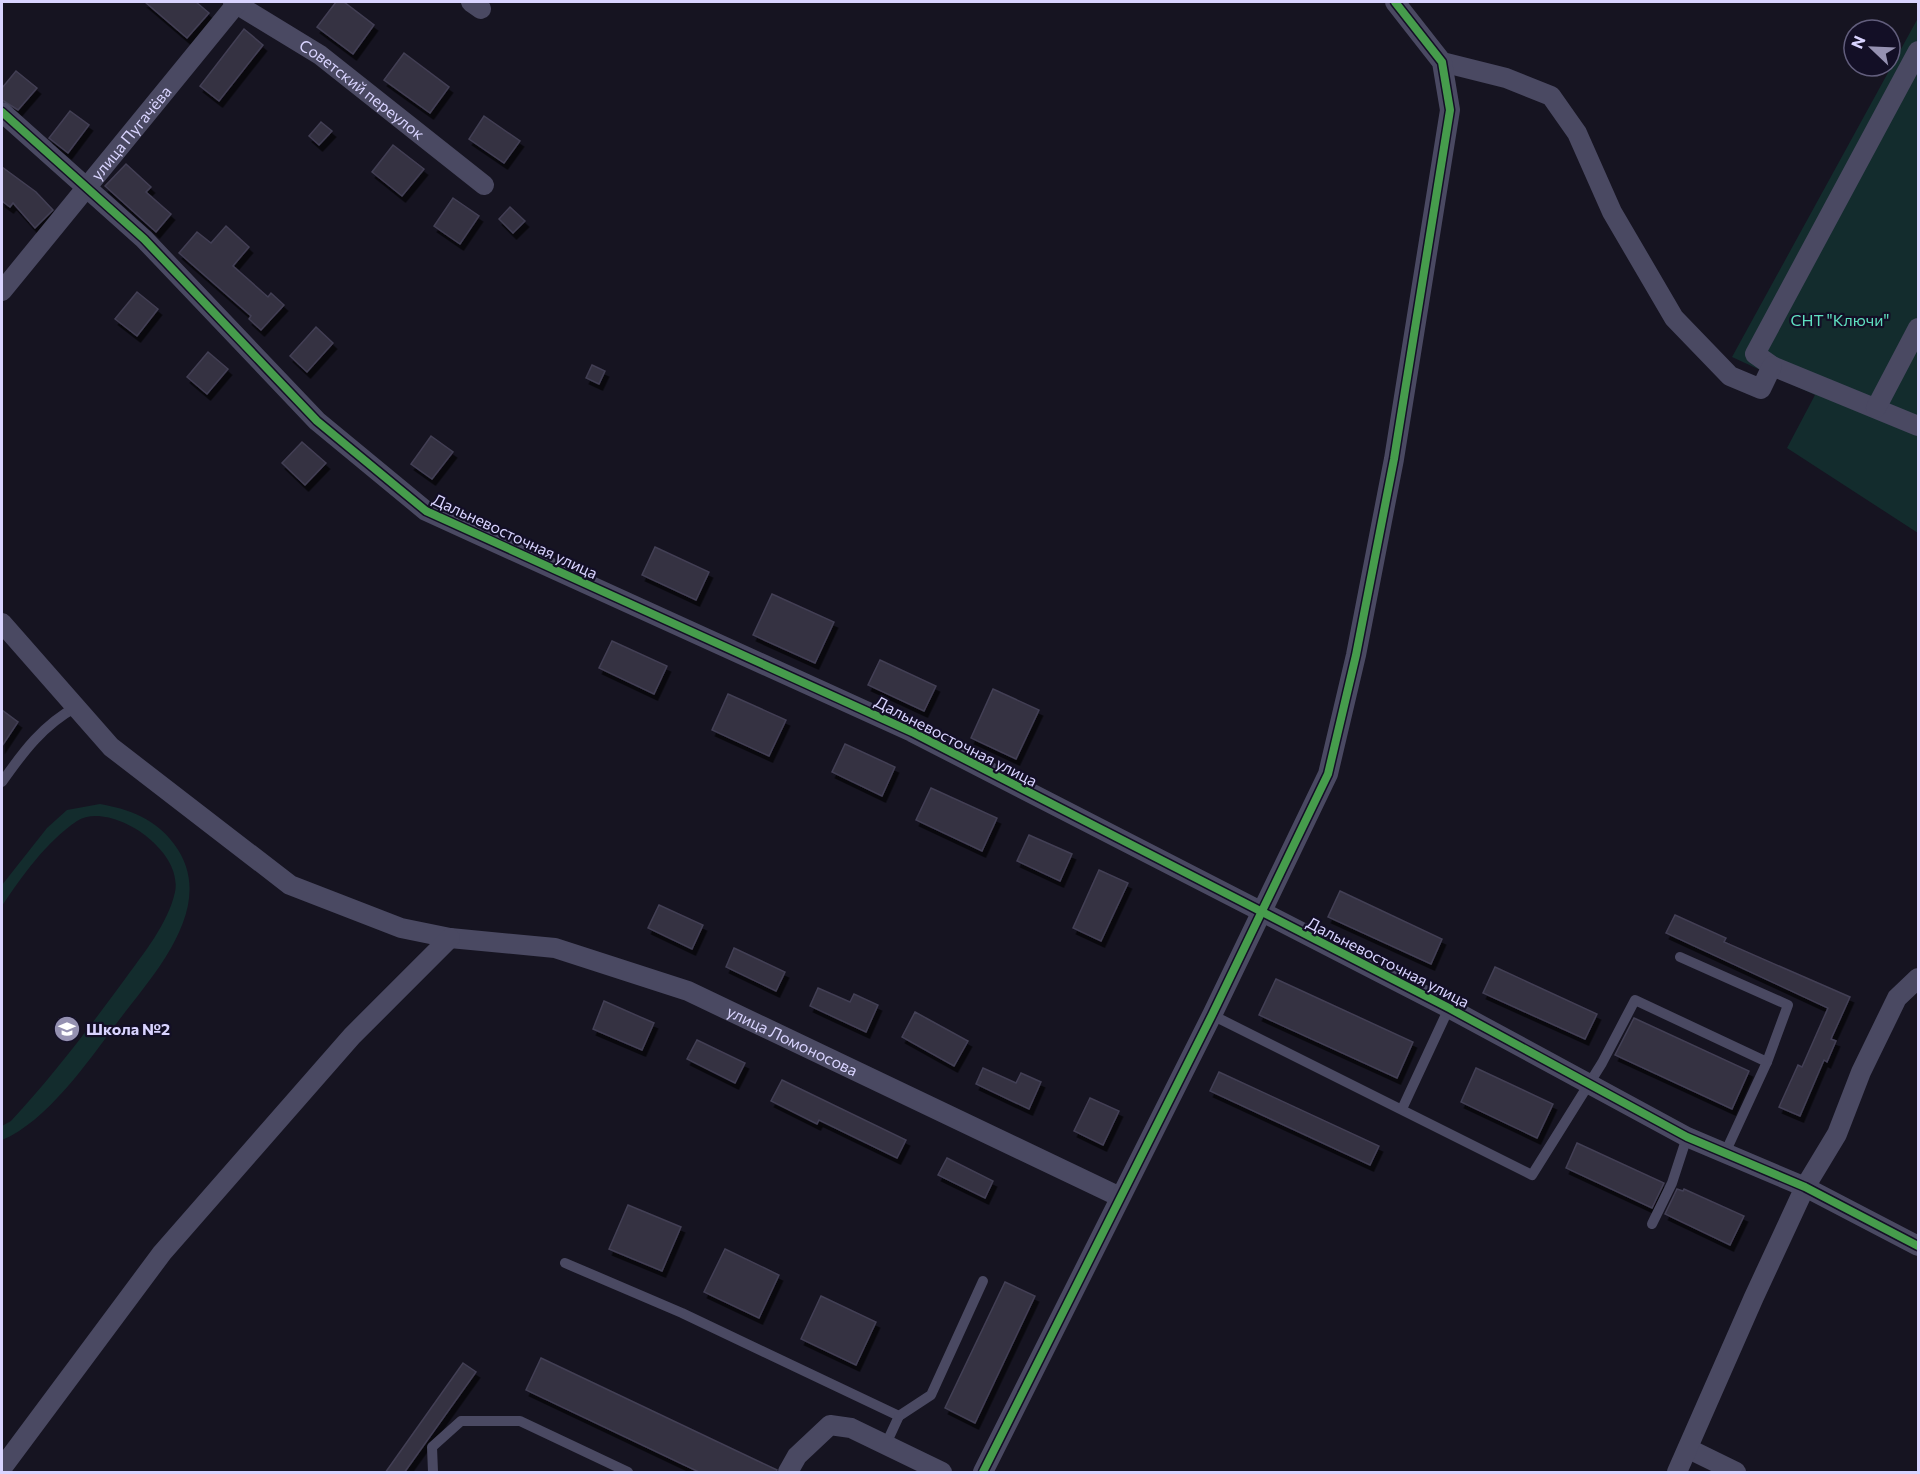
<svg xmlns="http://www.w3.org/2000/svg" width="1920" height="1474" viewBox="0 0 1920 1474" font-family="Commissioner,sans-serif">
<defs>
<filter id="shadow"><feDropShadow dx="3.5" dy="6" stdDeviation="0" flood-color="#0009"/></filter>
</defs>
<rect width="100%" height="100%" fill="#161421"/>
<g fill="#132c2d">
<polygon points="1918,18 1918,533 1787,448 1815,395 1732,357"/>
<path d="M100,804C129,809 156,819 174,844C220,905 153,975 116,1024C88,1062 46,1122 2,1140V1126L11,1121C52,1077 89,1028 125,979C143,954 168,924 175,892C184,849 109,800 77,821C46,842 22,876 2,906V885L47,828L67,810Z"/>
</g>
<g fill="#343243" stroke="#433f54" stroke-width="1.5" filter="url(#shadow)">
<polygon points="145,2 196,2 209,13 187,38"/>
<polygon points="336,2 344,2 374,25 353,54 317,27"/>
<polygon points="244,29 263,45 219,101 200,86"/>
<polygon points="404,53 449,87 430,113 384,80"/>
<polygon points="16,71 37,88 18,110 2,100 2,88"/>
<polygon points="70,111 89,125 68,153 49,138"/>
<polygon points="484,116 520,141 504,163 469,139"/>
<polygon points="321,122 332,131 319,145 309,136"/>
<polygon points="393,145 424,169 402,196 372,172"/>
<polygon points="126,164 151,187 146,192 171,214 156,232 105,186"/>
<polygon points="2,167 36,192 53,210 35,228 13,203 10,207 2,201"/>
<polygon points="453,198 479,216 460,244 434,226"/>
<polygon points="510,207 525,221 513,233 499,219"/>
<polygon points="226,226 249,247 233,266 268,297 271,293 284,305 261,330 249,319 251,316 179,253 197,232 211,243"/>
<polygon points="137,292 158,309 137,336 115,319"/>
<polygon points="316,327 333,343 307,372 290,356"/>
<polygon points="208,352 228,369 207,394 187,377"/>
<polygon points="592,365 605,371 599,384 586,378"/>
<polygon points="431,436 453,452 432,479 411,464"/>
<polygon points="302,442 326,463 305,485 282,463"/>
<polygon points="655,547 709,572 696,600 642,575"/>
<polygon points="772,594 834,622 815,663 753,635"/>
<polygon points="612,641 667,666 654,694 599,668"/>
<polygon points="880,660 936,686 924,711 868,685"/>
<polygon points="993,689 1039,710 1016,759 971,738"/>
<polygon points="728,694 786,720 769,756 712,730"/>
<polygon points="2,710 18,722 2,746"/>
<polygon points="845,744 895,767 882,796 832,772"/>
<polygon points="931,788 997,818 982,851 916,820"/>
<polygon points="1029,835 1072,854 1060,881 1017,861"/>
<polygon points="1099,870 1128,883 1101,941 1073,928"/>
<polygon points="1340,891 1442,939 1431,964 1328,917"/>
<polygon points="659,905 703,925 692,949 648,928"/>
<polygon points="1675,915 1726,938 1724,942 1850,997 1831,1039 1836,1041 1827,1062 1824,1060 1800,1116 1779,1107 1798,1065 1802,1067 1828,1008 1666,933"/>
<polygon points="734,948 785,972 776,991 726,967"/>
<polygon points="1495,967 1597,1014 1585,1039 1483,993"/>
<polygon points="1276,979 1413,1042 1397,1078 1259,1015"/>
<polygon points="818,988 850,1002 854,994 878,1005 866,1032 810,1006"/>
<polygon points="604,1001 654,1023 642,1050 593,1029"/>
<polygon points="915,1012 968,1041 954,1066 902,1037"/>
<polygon points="1634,1018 1749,1071 1732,1109 1615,1055"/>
<polygon points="697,1040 745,1063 735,1083 687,1059"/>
<polygon points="983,1068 1016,1083 1021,1073 1041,1082 1029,1109 976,1084"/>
<polygon points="1476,1068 1553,1104 1537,1138 1461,1102"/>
<polygon points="1219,1072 1379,1146 1370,1165 1210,1091"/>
<polygon points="782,1080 906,1140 897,1158 819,1120 817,1124 771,1101"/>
<polygon points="1090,1098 1119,1111 1103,1145 1074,1131"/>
<polygon points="1577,1143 1664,1183 1652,1208 1566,1168"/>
<polygon points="947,1158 993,1181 985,1198 938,1175"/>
<polygon points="1677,1189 1683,1191 1684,1189 1744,1216 1730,1245 1665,1214"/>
<polygon points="628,1205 681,1227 662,1271 609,1249"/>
<polygon points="725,1249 779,1275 759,1318 704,1292"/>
<polygon points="1005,1282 1035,1296 975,1423 945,1408"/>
<polygon points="821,1296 876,1322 856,1365 801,1339"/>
<polygon points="541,1358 777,1470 776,1473 701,1473 526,1390"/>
<polygon points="463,1363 476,1372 404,1473 385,1473"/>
</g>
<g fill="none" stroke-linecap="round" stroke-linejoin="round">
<g stroke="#4a4962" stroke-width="10">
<path d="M2,782C23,752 43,725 76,707"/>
<polyline points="1680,957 1788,1005 1767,1062"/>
<polyline points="1212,1015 1532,1175 1602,1063 1635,1000 1767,1062 1725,1153"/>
<polyline points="1402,1109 1449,1008"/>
<polyline points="1652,1224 1672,1183 1687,1137"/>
<polyline points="565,1263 682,1313 899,1416 886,1444"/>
<polyline points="899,1416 931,1395 983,1281"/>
<polyline points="433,1472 432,1447 461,1421 520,1421 628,1472"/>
</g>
<g stroke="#4a4962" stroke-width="20">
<path id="s1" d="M233,2L320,55L484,185"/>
<polyline points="471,2 481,9"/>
<polyline points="1918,51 1755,354 1772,366 1918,426"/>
<polyline points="1442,62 1506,78 1551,96 1577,133 1612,212 1674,318 1730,376 1761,389 1772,366"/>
<polyline points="2,112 144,239 317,421 426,511 912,732 1449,1008 1687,1137 1805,1187 1918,1246"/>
<path id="s2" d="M2,291L238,2"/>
<polyline points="1876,408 1918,328"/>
<path id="s3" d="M2,623L111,747L290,885L401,928L450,938L555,948L688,991L1120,1197"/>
<polyline points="1689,1449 1736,1472"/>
<polyline points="2,1468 162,1253 352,1036 450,938"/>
<polyline points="788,1472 797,1456 830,1425 851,1428 942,1472"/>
<polyline points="983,1472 1212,1015 1328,774 1356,655 1394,459 1450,110 1442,62 1395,2"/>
<polyline points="1677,1472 1754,1297 1805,1187 1837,1134 1861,1072 1897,998 1918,978"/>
</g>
<g stroke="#130f26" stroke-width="11">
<g id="cycleway">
<polyline points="2,112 144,239 317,421 426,511 912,732 1449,1008 1687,1137 1805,1187 1918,1246"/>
<polyline points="983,1472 1212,1015 1328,774 1356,655 1394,459 1450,110 1442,62 1395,2"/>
</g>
</g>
<use href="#cycleway" stroke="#469c4c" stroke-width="8"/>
</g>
<defs>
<g id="school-disc" transform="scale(1.35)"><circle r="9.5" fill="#9591b1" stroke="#130f26"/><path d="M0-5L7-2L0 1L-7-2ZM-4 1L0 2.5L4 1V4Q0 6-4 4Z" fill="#fff"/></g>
</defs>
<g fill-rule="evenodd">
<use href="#school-disc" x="67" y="1029"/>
</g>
<g text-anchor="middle" stroke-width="4.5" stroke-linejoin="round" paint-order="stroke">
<g font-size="16" fill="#d9d4ff" stroke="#130f26">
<text dy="6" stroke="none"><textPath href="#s1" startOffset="156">Советский переулок</textPath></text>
<text dy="6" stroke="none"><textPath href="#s2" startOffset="204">улица Пугачёва</textPath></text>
<text transform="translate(515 536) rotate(25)" y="6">Дальневосточная улица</text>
<text transform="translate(956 741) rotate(27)" y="6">Дальневосточная улица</text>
<text transform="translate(1388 962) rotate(27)" y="6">Дальневосточная улица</text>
<text dy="6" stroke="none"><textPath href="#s3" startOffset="921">улица Ломоносова</textPath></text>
</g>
<g font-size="16" fill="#5fe0c0" stroke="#130f26">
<text x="1840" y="326">СНТ "Ключи"</text>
</g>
<g font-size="16" font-weight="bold" fill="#d9d4ff" stroke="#130f26" text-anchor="start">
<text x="86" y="1035">Школа №2</text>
</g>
</g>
<rect width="1920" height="1474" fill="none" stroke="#d9d4ff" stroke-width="6"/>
<g transform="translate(1872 48) rotate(293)"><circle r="28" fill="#130f26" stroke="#625e7d" stroke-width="1.5"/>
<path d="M0-4.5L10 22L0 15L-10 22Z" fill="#9591b1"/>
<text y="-9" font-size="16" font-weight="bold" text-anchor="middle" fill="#d9d4ff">N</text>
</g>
</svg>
